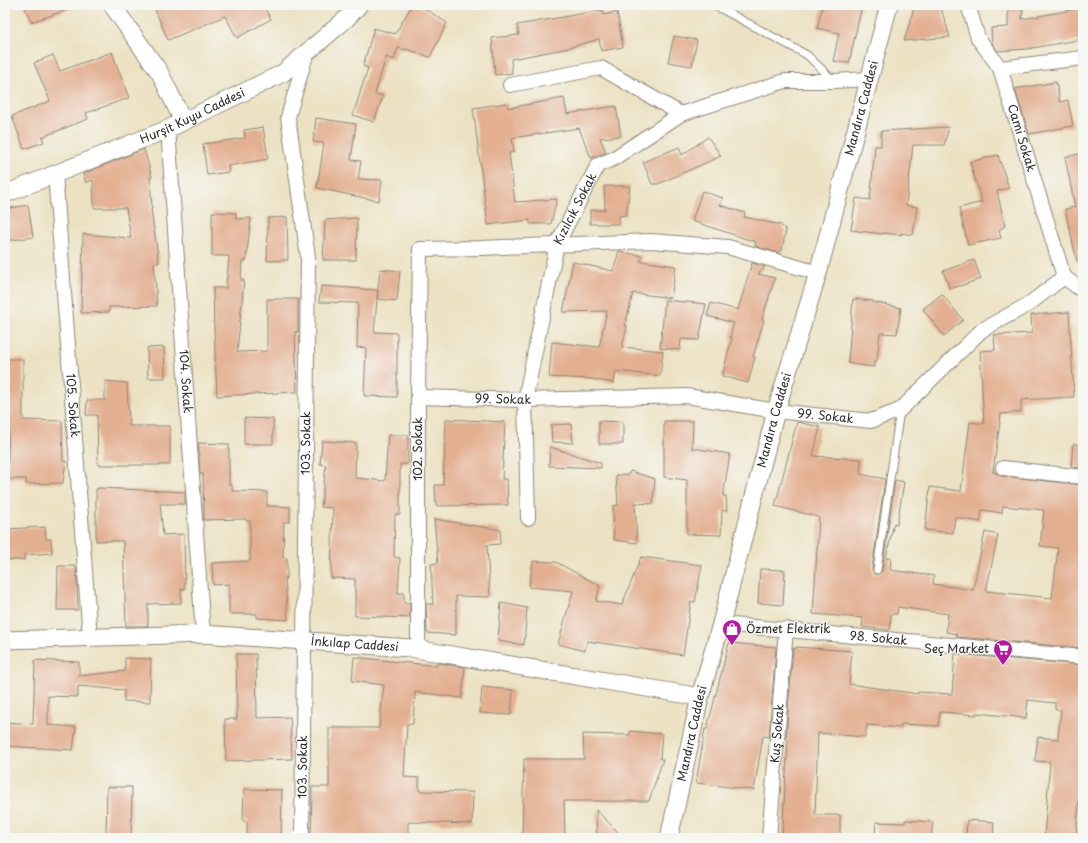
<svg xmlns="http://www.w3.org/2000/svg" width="1088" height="843" viewBox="0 0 1088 843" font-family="'Playpen Sans',sans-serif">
<rect width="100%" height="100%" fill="#f6f6f2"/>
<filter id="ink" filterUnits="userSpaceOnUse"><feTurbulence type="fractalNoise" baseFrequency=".025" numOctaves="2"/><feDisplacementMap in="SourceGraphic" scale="8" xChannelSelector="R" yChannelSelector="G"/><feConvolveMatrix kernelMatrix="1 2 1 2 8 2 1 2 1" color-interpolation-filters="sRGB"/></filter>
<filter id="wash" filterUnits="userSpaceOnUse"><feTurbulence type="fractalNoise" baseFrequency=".012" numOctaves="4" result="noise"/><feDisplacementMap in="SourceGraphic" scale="16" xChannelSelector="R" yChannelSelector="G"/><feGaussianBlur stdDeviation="0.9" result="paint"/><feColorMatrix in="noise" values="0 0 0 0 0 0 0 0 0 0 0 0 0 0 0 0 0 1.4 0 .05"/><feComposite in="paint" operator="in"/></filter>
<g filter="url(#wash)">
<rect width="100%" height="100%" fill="#ece2c3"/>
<g id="blocks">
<g fill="#e3af91">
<polygon points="24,5 72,5 73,8 31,22"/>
<polygon points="153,5 263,5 271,19 237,38 225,16 168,40"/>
<polygon points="412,5 419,5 447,23 430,57 406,49 405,50 398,48 394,60 386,57 375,94 383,96 374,122 353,115 368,68 363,66 374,28 395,34"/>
<polygon points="823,5 862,5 849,63 833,61 839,33 817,28"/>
<polygon points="915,5 940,5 950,37 904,41"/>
<polygon points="1008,5 1023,5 1022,19 1083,8 1083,39 1027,49 998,51 992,43 991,28 1008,27"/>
<polygon points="603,10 603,15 617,12 623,47 601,51 599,39 564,49 511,59 512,73 495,75 492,38 519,35 517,25"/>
<polygon points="674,36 697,40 692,66 668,62"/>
<polygon points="112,52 129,98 86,113 88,119 42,137 44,142 24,149 12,116 50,101 34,63 53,55 60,71"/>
<polygon points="1056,82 1060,102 1068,100 1073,126 1029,134 1015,89"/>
<polygon points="564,98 567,114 616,106 621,136 600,138 606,152 591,158 579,128 512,138 514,152 509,153 515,202 557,199 551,224 530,224 530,220 488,225 473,108 507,103 508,108"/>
<polygon points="316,118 356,124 351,160 361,161 358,179 382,180 379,201 317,188 324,143 313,142"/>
<polygon points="263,127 268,159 228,166 229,172 207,175 203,144 245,138 244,130"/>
<polygon points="949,127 944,145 913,145 906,205 917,207 913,235 901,233 901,235 883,233 883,234 851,230 856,198 870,200 875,146 881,146 881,131"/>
<polygon points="708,137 721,156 658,184 652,184 643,162 679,147 682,155"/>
<polygon points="144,149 152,177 150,177 152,209 151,209 159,263 154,263 157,306 109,307 109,312 81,313 83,234 131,238 126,208 94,208 93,180 86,183 83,174"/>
<polygon points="1083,153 1083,260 1077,261 1065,209 1075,207 1065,157"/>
<polygon points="998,155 1009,188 997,191 1005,226 999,230 1001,238 968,245 959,208 982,202 970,162"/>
<polygon points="604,186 630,186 626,215 619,216 619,224 590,224 590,210 605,210"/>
<polygon points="702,191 723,198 720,205 745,213 744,217 781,225 786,230 782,250 779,253 755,246 756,242 692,221"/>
<polygon points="28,205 33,237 6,241 5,209"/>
<polygon points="212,212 236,213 236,219 251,218 246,261 242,261 241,280 244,280 237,352 267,351 267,299 298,299 298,332 295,332 297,392 217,396 214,328 213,288 226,288 229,256 212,256"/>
<polygon points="287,217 288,260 267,261 268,218"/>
<polygon points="357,218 356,260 323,260 325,220"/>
<polygon points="619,251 642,256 640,261 676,266 671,298 633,293 625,326 627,326 622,347 663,351 660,376 616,371 614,383 591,379 549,377 552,342 599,347 607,311 563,312 573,262 613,271"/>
<polygon points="974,260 981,279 950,289 943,271"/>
<polygon points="752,263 765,267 758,274 775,278 762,319 764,320 753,357 755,357 748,383 722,376 732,338 730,337 734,323 707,316 711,303 738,310"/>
<polygon points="380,269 400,271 397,301 377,299"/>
<polygon points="321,286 378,290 374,332 397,333 397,397 364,396 366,347 357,348 358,303 319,302"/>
<polygon points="942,294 963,320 944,336 923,309"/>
<polygon points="853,299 873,301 873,302 901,308 897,334 880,333 877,361 874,360 874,367 851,364 851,363 848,363"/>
<polygon points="665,300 706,304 699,340 681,339 680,350 660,348"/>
<polygon points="1069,312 1074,397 1021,400 1021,412 1001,414 993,472 1002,476 1083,485 1083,648 956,637 957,634 946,632 948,614 898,607 897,614 891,614 890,630 862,627 863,618 813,614 819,517 775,506 797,422 820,427 813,456 861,459 860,474 885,479 872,569 874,574 879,574 882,571 895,480 904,482 897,524 894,523 886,558 891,558 890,570 934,576 933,584 973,590 985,532 998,535 986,591 1052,598 1058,548 1040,546 1044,510 1003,506 1002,513 982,510 980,522 955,517 953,533 925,530 930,487 961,491 970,422 984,424 980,351 995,350 994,335 1032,333 1031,315"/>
<polygon points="164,347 165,378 148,378 147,348"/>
<polygon points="5,359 23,359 23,420 62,421 63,461 66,461 63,483 26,484 26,479 7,479 10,407 5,407"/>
<polygon points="105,381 127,383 129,426 170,426 170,465 98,465 97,415 86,415 87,400 105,400"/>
<polygon points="244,418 273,419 273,444 244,444"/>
<polygon points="446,419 505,422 502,479 507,479 508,505 436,506 435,485 443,485"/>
<polygon points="599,421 623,422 623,444 599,444"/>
<polygon points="664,421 693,421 692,448 730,454 723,496 726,496 727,511 722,510 721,535 687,534 687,480 664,477"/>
<polygon points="571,424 573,443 552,442 551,425"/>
<polygon points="388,435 408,435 408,464 400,464 400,515 395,514 394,557 400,558 398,593 404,593 404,603 410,603 410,618 355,616 355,579 331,578 333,508 321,507 326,465 320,464 322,441 356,443 355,478 385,481"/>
<polygon points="198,443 229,444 229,485 232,484 232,491 267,492 267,506 290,507 290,522 284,522 283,558 287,558 287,578 285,578 288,620 257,618 257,614 229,614 229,584 213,585 212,563 250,561 250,521 246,521 246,519 204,520 203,474 200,474"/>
<polygon points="1073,444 1083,445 1083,468 1071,467"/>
<polygon points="550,447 601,463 601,468 549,466"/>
<polygon points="630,471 655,479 653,504 635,503 637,543 614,540 613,506 618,505 616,475 628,475"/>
<polygon points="98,488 185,492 185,504 160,504 163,535 184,534 185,589 181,589 181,603 148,604 148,626 126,626 123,541 96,541 96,489 98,489"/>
<polygon points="434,519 501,530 500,544 487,545 490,597 456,596 456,635 427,633 426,604 433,604 431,564 438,563"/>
<polygon points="45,527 46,539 51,539 52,553 24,555 24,560 5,560 5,529"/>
<polygon points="641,557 702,565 695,602 691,601 683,655 587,641 585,651 558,644 573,591 529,587 533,561 556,562 600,586 596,601 622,605"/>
<polygon points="58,566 76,566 78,610 57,610"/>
<polygon points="760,569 785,570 783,605 758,603"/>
<polygon points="501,603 527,608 524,645 498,641"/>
<polygon points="729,643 776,647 769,737 763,736 754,790 696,783 705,729 707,729"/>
<polygon points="796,647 852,651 849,684 918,694 918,692 952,694 955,654 1083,665 1083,746 1076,838 1044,838 1050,762 1035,761 1038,737 1058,739 1061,710 1055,709 1055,703 1028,700 1026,718 976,713 976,715 940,712 938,726 901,724 901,728 867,725 865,737 818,733 815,815 840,815 840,838 782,838 788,740 786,739 793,648 796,649"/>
<polygon points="236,654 256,654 257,718 290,717 292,759 226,761 225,719 237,719"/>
<polygon points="354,657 437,666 437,663 465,667 462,698 415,692 413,724 407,724 404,777 419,778 419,791 473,792 472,824 408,822 408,838 311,838 312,787 329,787 329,728 379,728 384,685 352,681"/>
<polygon points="125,658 151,659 150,702 124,701 124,690 78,686 78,697 48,696 48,725 76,727 73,750 5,746 5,722 33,724 35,660 79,662 79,676 125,671"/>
<polygon points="482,687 513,690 511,715 480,713"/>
<polygon points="630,731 662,734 660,759 663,759 649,801 564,801 565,838 522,838 524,759 584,759 583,734 630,735"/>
<polygon points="107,787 132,787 131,838 106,838"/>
<polygon points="244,789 282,790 281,838 247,838 247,821 243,821"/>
<polygon points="596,810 624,838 597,838"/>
<polygon points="905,820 933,822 931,838 875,838 876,822 905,823"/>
<polygon points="967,820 994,822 993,838 966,838"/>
</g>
</g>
</g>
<g filter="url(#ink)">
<use href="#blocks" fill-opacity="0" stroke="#8c8677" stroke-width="1"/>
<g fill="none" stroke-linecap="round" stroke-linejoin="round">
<g stroke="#8c8677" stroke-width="9">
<g id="service">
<polyline points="714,5 807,55 833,80"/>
<polyline points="877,570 900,410"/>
</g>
</g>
<g stroke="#8c8677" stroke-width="16">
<g id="minor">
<path id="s1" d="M968,5L978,38L1000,68L1064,277"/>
<polyline points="1000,68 1083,58"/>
<polyline points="510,85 601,68 681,114"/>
<path id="s2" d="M168,129L203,634"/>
<path id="s3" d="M55,173L90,637"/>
<path id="s4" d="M418,397L525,400L687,396L776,411L871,421L900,410L982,330L1029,304L1064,277L1083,291"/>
<polyline points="1003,468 1083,477"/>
<path id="s5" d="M528,518L525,400L557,244L598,165L613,159L681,114L785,81H834L869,79"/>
<path id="s6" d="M721,624L1083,657"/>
<polyline points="418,649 418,397 420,249 481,248 651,241 728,247 818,273"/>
<path id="s7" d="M302,838L308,257L288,117L307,52"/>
<path id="s8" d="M769,838L786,629"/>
</g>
</g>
<g stroke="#8c8677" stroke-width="19">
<g id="tertiary">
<polyline points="112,5 160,73 183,121"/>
<path id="s9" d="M5,194L168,129L283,73L346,19L359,5"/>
<path id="s10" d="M5,640L203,634L410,648L700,697"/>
<path id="s11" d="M669,838L700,697L721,624L776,411L818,273L889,5"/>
</g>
</g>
<use href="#service" stroke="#fff" stroke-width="7"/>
<use href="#minor" stroke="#fff" stroke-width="14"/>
<use href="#tertiary" stroke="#fff" stroke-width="17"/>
</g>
</g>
<defs>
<g id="shop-pin" transform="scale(1)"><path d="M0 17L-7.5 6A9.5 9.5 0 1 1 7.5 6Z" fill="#b5179e" stroke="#f6f6f2"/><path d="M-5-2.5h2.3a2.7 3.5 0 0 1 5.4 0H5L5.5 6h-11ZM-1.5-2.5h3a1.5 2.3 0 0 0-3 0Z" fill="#fff"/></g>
<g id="supermarket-pin" transform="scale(1)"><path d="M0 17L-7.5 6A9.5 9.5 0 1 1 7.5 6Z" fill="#b5179e" stroke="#f6f6f2"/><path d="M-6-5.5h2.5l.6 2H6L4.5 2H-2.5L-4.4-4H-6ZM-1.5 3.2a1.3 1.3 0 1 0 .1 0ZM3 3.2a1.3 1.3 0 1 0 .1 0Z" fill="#fff"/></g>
</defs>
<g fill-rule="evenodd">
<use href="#shop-pin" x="732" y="629"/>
<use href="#supermarket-pin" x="1003" y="649"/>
</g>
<g text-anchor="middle" stroke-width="3" stroke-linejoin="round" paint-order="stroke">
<g font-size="12" fill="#2b2b2b" stroke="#f6f6f2">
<text dy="4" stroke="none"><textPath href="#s11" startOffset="755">Mandıra Caddesi</textPath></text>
<text dy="4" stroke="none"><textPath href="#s9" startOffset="203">Hurşit Kuyu Caddesi</textPath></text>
<text dy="4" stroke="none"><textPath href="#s1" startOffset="145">Cami Sokak</textPath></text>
<text dy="4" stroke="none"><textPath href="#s5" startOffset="317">Kızılcık Sokak</textPath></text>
<text dy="4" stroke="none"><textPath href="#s2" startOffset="253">104. Sokak</textPath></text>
<text dy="4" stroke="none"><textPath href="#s4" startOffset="85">99. Sokak</textPath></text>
<text dy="4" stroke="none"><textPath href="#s3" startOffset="233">105. Sokak</textPath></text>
<text dy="4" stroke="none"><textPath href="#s4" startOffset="409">99. Sokak</textPath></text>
<text dy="4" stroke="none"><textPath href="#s11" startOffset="431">Mandıra Caddesi</textPath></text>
<text dy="4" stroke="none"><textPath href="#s7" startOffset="395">103. Sokak</textPath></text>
<text transform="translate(418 449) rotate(-90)" y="4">102. Sokak</text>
<text dy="4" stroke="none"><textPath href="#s6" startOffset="158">98. Sokak</textPath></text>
<text dy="4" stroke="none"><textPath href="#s10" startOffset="350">İnkılap Caddesi</textPath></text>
<text dy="4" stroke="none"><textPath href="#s11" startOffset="107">Mandıra Caddesi</textPath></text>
<text dy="4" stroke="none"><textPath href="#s8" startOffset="105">Kuş Sokak</textPath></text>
<text dy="4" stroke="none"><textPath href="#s7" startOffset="71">103. Sokak</textPath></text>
</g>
<g font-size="12" fill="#2b2b2b" stroke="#f6f6f2" text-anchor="start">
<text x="746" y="633">Özmet Elektrik</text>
<text x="989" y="653" text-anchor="end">Seç Market</text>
</g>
</g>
<rect width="1088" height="843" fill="none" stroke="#f6f6f2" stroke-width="20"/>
</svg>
